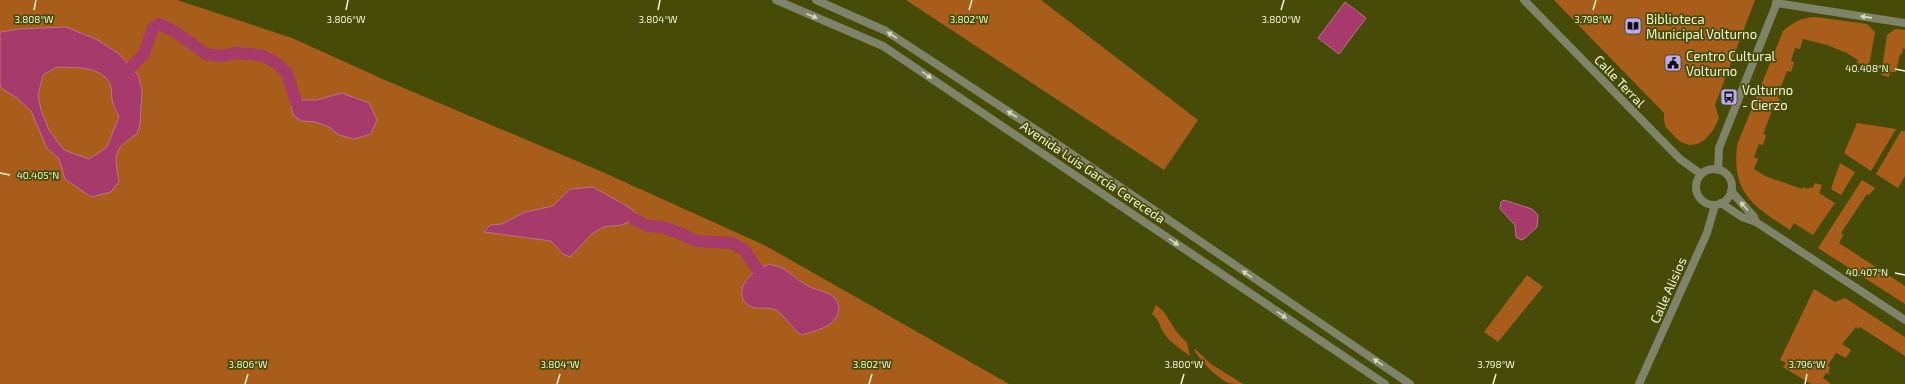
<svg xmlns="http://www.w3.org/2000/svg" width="1905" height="384" viewBox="0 0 1905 384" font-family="'Exo 2',sans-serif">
<rect width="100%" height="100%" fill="#464c08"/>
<g fill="#a95d1b">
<polygon points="0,0 177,0 292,38 387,81 598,170 766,246 1009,384 0,384"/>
<polygon points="906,0 1041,0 1198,120 1164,170"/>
<path d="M1554,0H1755L1715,105L1719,118C1712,137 1694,156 1675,137C1672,133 1666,129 1665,125C1664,121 1664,117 1664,113Z"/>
<path d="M1815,17L1867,24L1875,32L1868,71L1859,69L1861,64L1857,63L1858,60L1847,53L1827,45L1803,39L1800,49L1795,48L1791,61L1794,62L1791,72L1787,71L1777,97L1780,99L1777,109L1773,108L1763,134L1766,135L1763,145L1759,144L1754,157L1758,159L1754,169L1765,176L1802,189L1803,187L1808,189L1810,187L1813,188L1815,183L1822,185L1819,193L1835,203L1813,235L1794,223L1790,230C1752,205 1732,194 1737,145L1783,31C1793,22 1801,18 1815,17Z"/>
<polygon points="1895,29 1905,30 1905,49 1903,48 1902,54 1900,54 1896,72 1890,72 1889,77 1881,75 1887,35"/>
<polygon points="1857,123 1896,129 1871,171 1844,153"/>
<polygon points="1901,131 1905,131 1905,176 1898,188 1876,174"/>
<polygon points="1840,163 1855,172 1841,195 1831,189"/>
<polygon points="1862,180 1875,188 1869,195 1867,194 1841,233 1843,235 1839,243 1905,286 1905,304 1818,248"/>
<polygon points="1527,275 1543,287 1498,342 1484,332"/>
<polygon points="1814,289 1835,302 1845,298 1905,337 1905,356 1860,327 1858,329 1856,327 1842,344 1851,350 1846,358 1836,353 1828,365 1830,368 1828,372 1831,374 1826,373 1823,378 1831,384 1811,384 1783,367 1786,363 1780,360"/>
<path d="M1156,305L1164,312L1176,331L1187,343L1190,356C1180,349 1168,341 1162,330C1159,324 1159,319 1152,314Z"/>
<path d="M1194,348L1211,364L1243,384C1239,384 1232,384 1228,383C1218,378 1196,358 1194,348Z"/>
</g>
<g fill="#a63a6b" stroke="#bc738b" fill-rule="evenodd">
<polygon points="1345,2 1366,18 1339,54 1318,38"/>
<path d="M66,27L96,39L118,53L138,75L142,90L140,124L137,134C113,149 114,154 119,181L111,192L91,197L65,179L59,159L47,148L31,111L17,98L1,88L0,85V32L19,29ZM57,67C75,68 104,65 111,87C112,92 111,98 113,103C114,107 117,112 119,117L107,147L89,159L64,150L49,130L41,110L38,95L43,75Z"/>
<polygon points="342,93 369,103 377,120 371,134 354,139 339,135 329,127 315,122 301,121 294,116 291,107 299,100 316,100"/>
<polygon points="593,187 632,209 638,217 622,225 604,227 593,233 570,257 563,254 551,241 484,232 490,225 502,224 525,212 553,206 570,189"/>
<polygon points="1504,200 1532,209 1538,215 1537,227 1524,239 1521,240 1516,237 1515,225 1500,209 1501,202"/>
<path d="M769,264C790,269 790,275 806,285C814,290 827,291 834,297C836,299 839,305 839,308C837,327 817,330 802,335C791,329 787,317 776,310C769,306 759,310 752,307C738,302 740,286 749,277C754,271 762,268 769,264Z"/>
</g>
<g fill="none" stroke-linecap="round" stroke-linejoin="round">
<g stroke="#a63a6b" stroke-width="12">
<polyline points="131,67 144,54 153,28 159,24 174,31 206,54 223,56 234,53 249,54 263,56 275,62 287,73 296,102"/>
<polyline points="634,219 647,226 662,227 679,233 696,241 732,243 744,250 758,270"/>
</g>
<g stroke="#7e8369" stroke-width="8">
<polyline points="776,0 883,46 1385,384"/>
<polyline points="816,0 886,31 1038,131 1410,384"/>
<polyline points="1524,0 1680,159 1701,174"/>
<polyline points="1776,3 1905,23"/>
<circle cx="1714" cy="187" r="18"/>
<polyline points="1718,170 1719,148 1778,0"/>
<polyline points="1731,191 1754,217 1756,222"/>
<polyline points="1721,203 1742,217 1756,222 1905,320"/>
<polyline points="1639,384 1707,233 1715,205"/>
</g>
</g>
<defs><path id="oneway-solid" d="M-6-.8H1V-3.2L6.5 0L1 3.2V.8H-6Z"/></defs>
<g fill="#d4dabb">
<use href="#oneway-solid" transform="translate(812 16) rotate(23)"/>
<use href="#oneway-solid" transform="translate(1866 17) rotate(-172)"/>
<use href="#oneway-solid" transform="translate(892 35) rotate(-147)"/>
<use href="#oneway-solid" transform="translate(927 75) rotate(34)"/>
<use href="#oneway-solid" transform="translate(1012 114) rotate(-147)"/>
<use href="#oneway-solid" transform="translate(1744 206) rotate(-132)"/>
<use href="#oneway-solid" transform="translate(1174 242) rotate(34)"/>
<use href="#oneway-solid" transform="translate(1247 274) rotate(-146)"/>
<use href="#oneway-solid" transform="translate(1282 315) rotate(34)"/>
<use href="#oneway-solid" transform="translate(1378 362) rotate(-146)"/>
</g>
<path fill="none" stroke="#f1f7d6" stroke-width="1.5" d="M34,10L36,0M346,10L348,0M658,10L660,0M969,10L972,0M1281,10L1284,0M1593,10L1596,0M1895,69L1905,71M0,173L10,175M1895,273L1905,275M245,384L248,374M557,384L560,374M869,384L872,374M1181,384L1184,374M1493,384L1496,374M1805,384L1807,374"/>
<defs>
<g id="library-square" transform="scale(0.9)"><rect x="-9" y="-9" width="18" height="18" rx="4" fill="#bda9f5" stroke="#464c08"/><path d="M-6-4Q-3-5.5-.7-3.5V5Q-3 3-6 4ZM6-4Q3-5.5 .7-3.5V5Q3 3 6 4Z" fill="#111"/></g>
<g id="civic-square" transform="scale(0.9)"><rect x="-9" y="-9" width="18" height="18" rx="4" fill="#bda9f5" stroke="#464c08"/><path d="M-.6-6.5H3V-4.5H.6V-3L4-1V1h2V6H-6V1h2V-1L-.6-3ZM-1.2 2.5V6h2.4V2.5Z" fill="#111"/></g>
<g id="bus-square" transform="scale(0.9)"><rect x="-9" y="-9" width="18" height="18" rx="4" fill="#bda9f5" stroke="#464c08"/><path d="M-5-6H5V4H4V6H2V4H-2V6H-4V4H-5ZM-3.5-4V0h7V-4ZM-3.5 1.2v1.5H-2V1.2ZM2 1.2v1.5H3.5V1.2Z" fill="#111"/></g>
</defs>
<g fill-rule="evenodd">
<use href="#library-square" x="1633" y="26"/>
<use href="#civic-square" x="1673" y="63"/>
<use href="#bus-square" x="1729" y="97"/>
</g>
<g text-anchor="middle" stroke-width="3.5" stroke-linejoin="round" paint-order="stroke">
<g font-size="13" fill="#f1f7d6" stroke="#464c08" text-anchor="start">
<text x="1646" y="24">Biblioteca<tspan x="1646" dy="15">Municipal Volturno</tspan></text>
<text x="1686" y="61">Centro Cultural<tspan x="1686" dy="15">Volturno</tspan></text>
<text x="1742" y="95">Volturno<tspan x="1742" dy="15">- Cierzo</tspan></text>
</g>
<g font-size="13" fill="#f1f7d6" stroke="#464c08">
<text transform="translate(1620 81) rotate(46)" y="5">Calle Terral</text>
<text transform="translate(1093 172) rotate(34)" y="5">Avenida Luis García Cereceda</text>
<text transform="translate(1668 290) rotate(-66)" y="5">Calle Alisios</text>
</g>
</g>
<g font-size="10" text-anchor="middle" fill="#f1f7d6" stroke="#464c08" stroke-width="3.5" stroke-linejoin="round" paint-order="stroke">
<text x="34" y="23">3.808°W</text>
<text x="346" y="23">3.806°W</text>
<text x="658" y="23">3.804°W</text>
<text x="969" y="23">3.802°W</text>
<text x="1281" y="23">3.800°W</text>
<text x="1593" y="23">3.798°W</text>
<text x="1867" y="72">40.408°N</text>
<text x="38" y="179">40.405°N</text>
<text x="1867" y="276">40.407°N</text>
<text x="248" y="368">3.806°W</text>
<text x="560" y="368">3.804°W</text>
<text x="872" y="368">3.802°W</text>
<text x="1184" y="368">3.800°W</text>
<text x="1496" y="368">3.798°W</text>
<text x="1807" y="368">3.796°W</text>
</g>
</svg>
